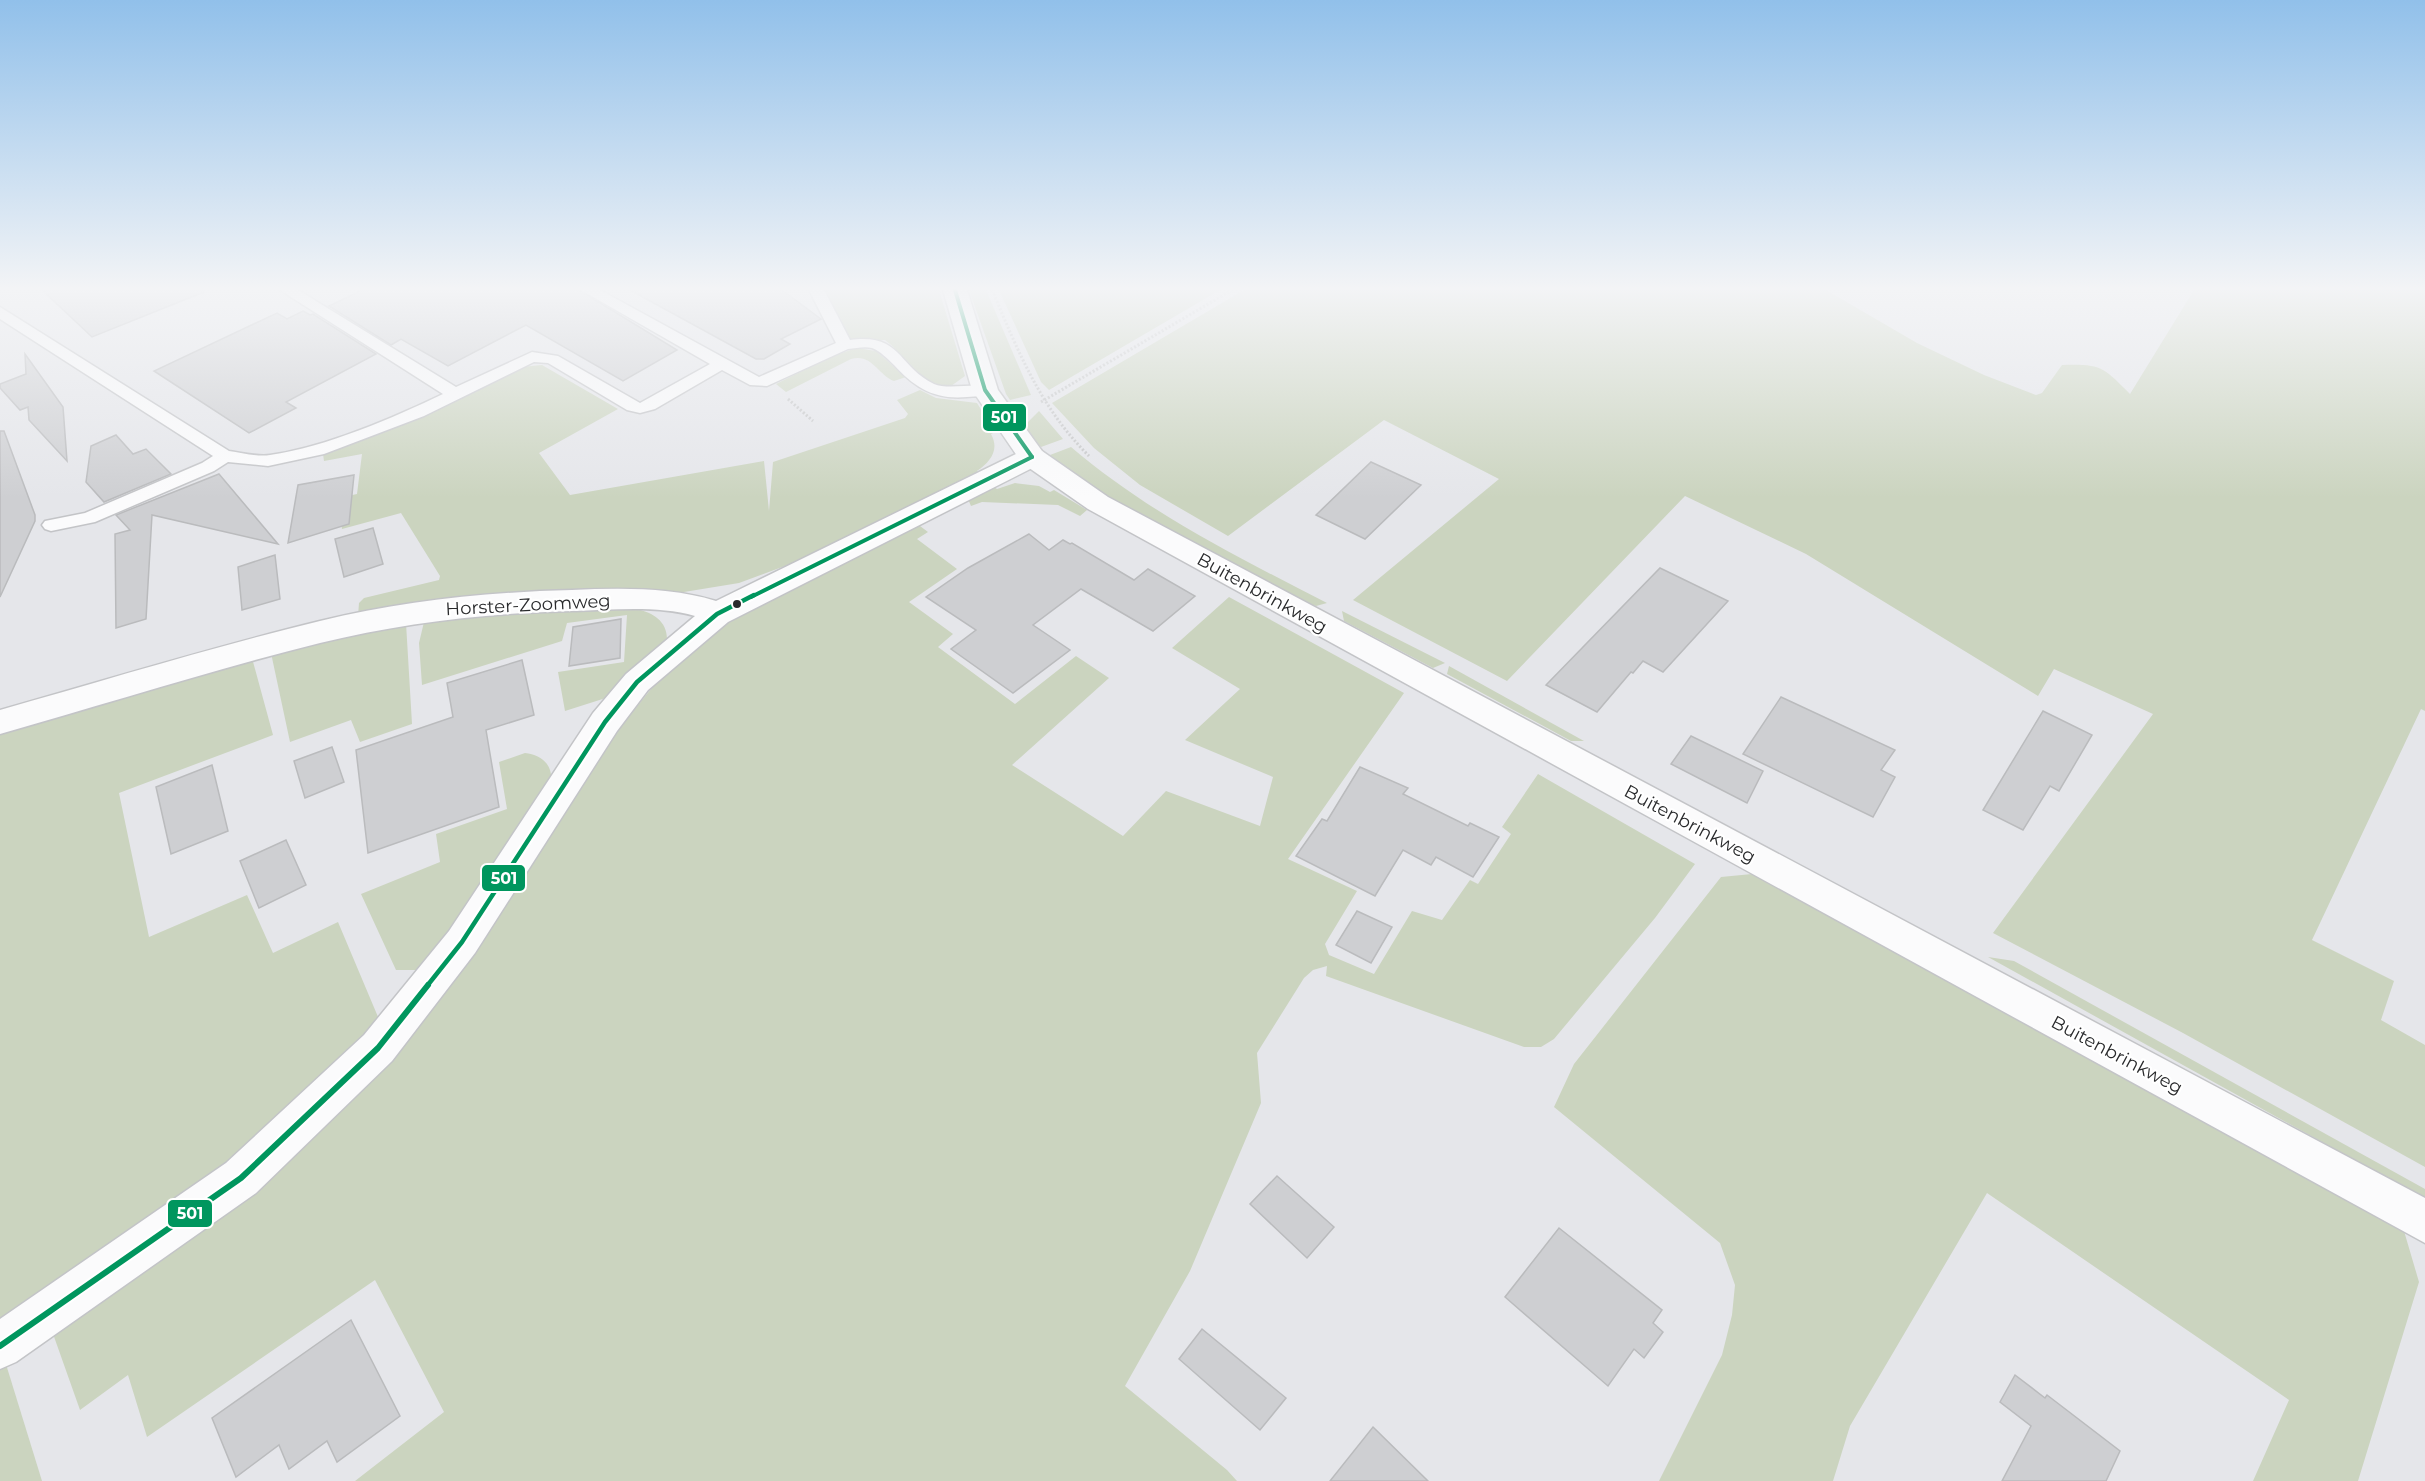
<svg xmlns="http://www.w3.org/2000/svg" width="2425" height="1481" viewBox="0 0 2425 1481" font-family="Montserrat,sans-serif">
<rect width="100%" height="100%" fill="#e5e6ea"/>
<g fill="#cbd4bf">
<path d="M824,290H939L965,376L951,386C924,389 904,354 885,340H849Z"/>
<polygon points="969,290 986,290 1031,395 1010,400 1006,394"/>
<polygon points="999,290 1220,290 1049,390 1041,382"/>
<path d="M1244,290H1826L1917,343L1984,375L2036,395L2042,393L2062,365C2102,364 2103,367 2130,394L2194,290H2425V711L2421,709L2312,940L2394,981L2381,1020L2425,1045V1167L2183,1033L1993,933L2153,714L2054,669L2038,696L1806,554L1685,496L1507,681L1353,600L1499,479L1384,420L1228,536L1140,485L1094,448L1052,403Z"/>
<path d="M857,348L876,351L906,377L894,381C878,375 872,353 851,359L786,392L776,384L832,356Z"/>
<path d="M542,365L618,409L539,453L570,495L764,461L769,511L773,462L905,418L908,414L897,400L920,390L936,398L977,403L995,432L991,434C1000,450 990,462 977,471L978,473L896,515L793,563L739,583L684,592L358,616L359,603L364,598L439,580L440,576L401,513L342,529L338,498L357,494L362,454L324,461L323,454L521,367Z"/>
<polygon points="1039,411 1063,439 1041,447 1023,427"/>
<path d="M1071,447C1150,514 1236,556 1327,603L1316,606L1310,604C1222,558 1128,517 1050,455Z"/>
<polygon points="1015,483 1039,486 1050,492 1054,490 1087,510 1080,516 1058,505 982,502 971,506 968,499 994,487 997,489"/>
<polygon points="916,523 928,532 917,539 957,569 909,602 953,634 938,647 1015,704 1076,656 1109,678 1012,765 1123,836 1166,791 1260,826 1273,777 1185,740 1240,689 1172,648 1229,597 1404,693 1288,859 1357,891 1325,944 1329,955 1374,974 1412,911 1442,920 1470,880 1478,884 1511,834 1502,827 1538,774 1695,864 1655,918 1554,1039 1541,1047 1524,1047 1326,976 1327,966 1313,970 1304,978 1257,1053 1261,1103 1190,1271 1125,1386 1227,1470 1237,1481 355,1481 444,1412 375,1280 147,1437 128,1375 80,1410 52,1331 487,933 618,730 651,689 689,650 728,621"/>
<path d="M637,609C653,613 667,621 667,639L612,696L565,711L558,672L624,662L627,615L567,623L562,641L422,685L419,643L424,622L521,611Z"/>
<polygon points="1342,611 1445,663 1433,668 1344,621"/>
<polygon points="406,623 412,724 360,742 351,720 290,742 271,653"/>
<polygon points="252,658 273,735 119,793 149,937 247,895 273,953 338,922 381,1024 256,1147 0,1330 0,731"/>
<polygon points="1449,666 1584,741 1571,741 1447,674"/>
<path d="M525,753C541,755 553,764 551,782L423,970H396L361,894L440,862L436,834L507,809L499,762Z"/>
<polygon points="1752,874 2404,1231 2419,1282 2358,1481 2253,1481 2289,1400 1987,1193 1850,1426 1833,1481 1659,1481 1722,1355 1732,1315 1735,1285 1720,1243 1554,1107 1574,1064 1721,877"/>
<polygon points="1988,957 2014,961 2425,1189 2425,1199"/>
<polygon points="5,1361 42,1481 0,1481 0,1365"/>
</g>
<g fill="#cecfd2" stroke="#babbbd" stroke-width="1.5">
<polygon points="42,290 203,290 204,292 92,337"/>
<polygon points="362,290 579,290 677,350 623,381 526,325 448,366 401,339 391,345 329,306"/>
<polygon points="630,290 782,290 821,319 781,339 790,344 764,359 756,359"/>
<polygon points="303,311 310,315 313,314 376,354 286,402 296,408 249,433 154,371 277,313 287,319"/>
<polygon points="25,354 63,407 67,461 29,420 28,407 20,410 0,388 0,384 26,374"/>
<polygon points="0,431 4,431 35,515 35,521 0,597"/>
<polygon points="116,435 133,454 146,449 171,474 104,502 86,482 91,446"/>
<polygon points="1371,462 1421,485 1365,539 1316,515"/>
<polygon points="219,474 278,544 152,515 146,619 116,628 115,534 130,530 116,515"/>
<polygon points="354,475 349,524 288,543 298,485"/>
<polygon points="373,528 383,564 344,577 335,539"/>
<polygon points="1029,534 1049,550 1063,540 1070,544 1072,543 1134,580 1148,569 1195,596 1153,631 1081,589 1033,625 1070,650 1013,693 951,649 976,630 926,597 968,568"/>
<polygon points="275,555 280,599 242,610 238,567"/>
<polygon points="1660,568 1728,601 1663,672 1643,661 1633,673 1631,672 1597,712 1546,685"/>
<polygon points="621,619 620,658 569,666 573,627"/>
<polygon points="522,660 534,715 486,730 499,807 368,853 356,750 453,717 447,683"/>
<polygon points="1781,697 1895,750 1881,770 1895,777 1873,817 1743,754"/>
<polygon points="2043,711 2092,735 2059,791 2050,786 2023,830 1983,810"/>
<polygon points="1691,736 1763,771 1747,803 1671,764"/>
<polygon points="332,747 344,782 305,798 294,761"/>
<polygon points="212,765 228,831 171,854 156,787"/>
<polygon points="1360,767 1408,788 1403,794 1468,826 1470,823 1499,837 1473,877 1436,857 1431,865 1403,850 1375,896 1296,856 1322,819 1327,821"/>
<polygon points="286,840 306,885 259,908 240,861"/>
<polygon points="1357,911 1392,927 1371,963 1336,945"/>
<polygon points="1277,1176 1334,1227 1307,1258 1250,1204"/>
<polygon points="1559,1228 1662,1310 1653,1323 1663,1332 1644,1358 1634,1349 1608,1386 1505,1297"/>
<polygon points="351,1320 400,1416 337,1462 327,1441 289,1469 279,1445 236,1477 212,1418"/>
<polygon points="1202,1329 1286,1398 1260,1430 1179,1359"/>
<polygon points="2015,1375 2045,1398 2047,1395 2120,1451 2106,1481 2002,1481 2031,1426 2000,1402"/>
<polygon points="1373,1427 1428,1481 1330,1481"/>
</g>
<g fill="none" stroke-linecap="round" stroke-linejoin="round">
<g stroke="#c3c4c7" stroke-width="3">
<path id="lane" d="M280,290H298L456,387L532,352L558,356L640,403L710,364L581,290H600L759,377L836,343L809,290H824L850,340C902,333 897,366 934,384C950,391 985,380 993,390C988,397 976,396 967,397C935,400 915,388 894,365C888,359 880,351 872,348C865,346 856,348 848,349L767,386L750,385L722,370L655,409L640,413L627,410L548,363L534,362L424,416L324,454L268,466L228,462L214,471L95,522L51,531L45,529L42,525L45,521L85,513L202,463L213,456L0,319V307L229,451C242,453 258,457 270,455C326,447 393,418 443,394Z"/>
</g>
<g stroke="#c3c4c7" stroke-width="3">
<path id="street" d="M1032,449L1042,451L1046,457L1042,463L728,622L648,690L617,731L475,953L392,1061L256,1193L16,1362L0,1369V1319L226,1163L364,1035L449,931L593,713L626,674L695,616C657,605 611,610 572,611C488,613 401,623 320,643C212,670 106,704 0,734V710C106,680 213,647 320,621C402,601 488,592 572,590C621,588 670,587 716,601L1022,451Z"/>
</g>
<g stroke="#c3c4c7" stroke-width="3">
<polygon id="secondary" points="943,290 967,290 998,390 1042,451 1108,497 2425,1198 2425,1243 1088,509 1022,463 972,390"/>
</g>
<g stroke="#c6c7c8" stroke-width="3" stroke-dasharray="2 2" stroke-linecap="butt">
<path d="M992,290C1019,353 1040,407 1089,456"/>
<polyline points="788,399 813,421"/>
<polyline points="1041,402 1232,290"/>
</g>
<use href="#lane" fill="#fbfbfc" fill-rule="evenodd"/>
<use href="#street" fill="#fbfbfc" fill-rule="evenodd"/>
<use href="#secondary" fill="#fbfbfc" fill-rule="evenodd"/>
<g stroke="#fff" stroke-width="8">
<g id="bus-1-far2">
<polyline points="955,290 985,390 1032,457"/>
<polyline points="751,597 1032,457"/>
</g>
</g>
<g stroke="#fff" stroke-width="9">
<polyline id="bus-1-far1" points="427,986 462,942 605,722 637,682 717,614 754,595"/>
</g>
<g stroke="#fff" stroke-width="10">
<polyline id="bus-1" points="0,1346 241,1178 378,1048 428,985"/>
</g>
<use href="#bus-1-far2" stroke="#00965e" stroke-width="4"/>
<use href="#bus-1-far1" stroke="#00965e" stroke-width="4.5"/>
<use href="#bus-1" stroke="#00965e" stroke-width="6"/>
</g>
<linearGradient id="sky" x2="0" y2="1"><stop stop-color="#91c0ea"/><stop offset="0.58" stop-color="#f3f4f6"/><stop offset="1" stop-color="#f3f4f6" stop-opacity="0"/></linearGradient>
<rect width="2425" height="498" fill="url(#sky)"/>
<circle fill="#292a2c" stroke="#fff" stroke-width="2" cx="737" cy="604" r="5"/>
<g text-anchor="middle" stroke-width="4.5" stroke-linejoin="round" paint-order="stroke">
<g font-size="18" fill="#292a2c" stroke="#fff">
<text transform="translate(1262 593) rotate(29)" y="6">Buitenbrinkweg</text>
<text transform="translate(528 605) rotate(-3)" y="6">Horster-Zoomweg</text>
<text transform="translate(1690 824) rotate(28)" y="6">Buitenbrinkweg</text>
<text transform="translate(2117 1055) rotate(28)" y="6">Buitenbrinkweg</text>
</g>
</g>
<g stroke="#fff" stroke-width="2">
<rect x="982" y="403" width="45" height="29" rx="6" fill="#00965e"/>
<rect x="481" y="864" width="45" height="28" rx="6" fill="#00965e"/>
<rect x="167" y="1199" width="46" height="29" rx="6" fill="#00965e"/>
</g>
<g font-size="16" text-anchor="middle" font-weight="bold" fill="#fff">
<text x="1004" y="423">501</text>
<text x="504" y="884">501</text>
<text x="190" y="1219">501</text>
</g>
</svg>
